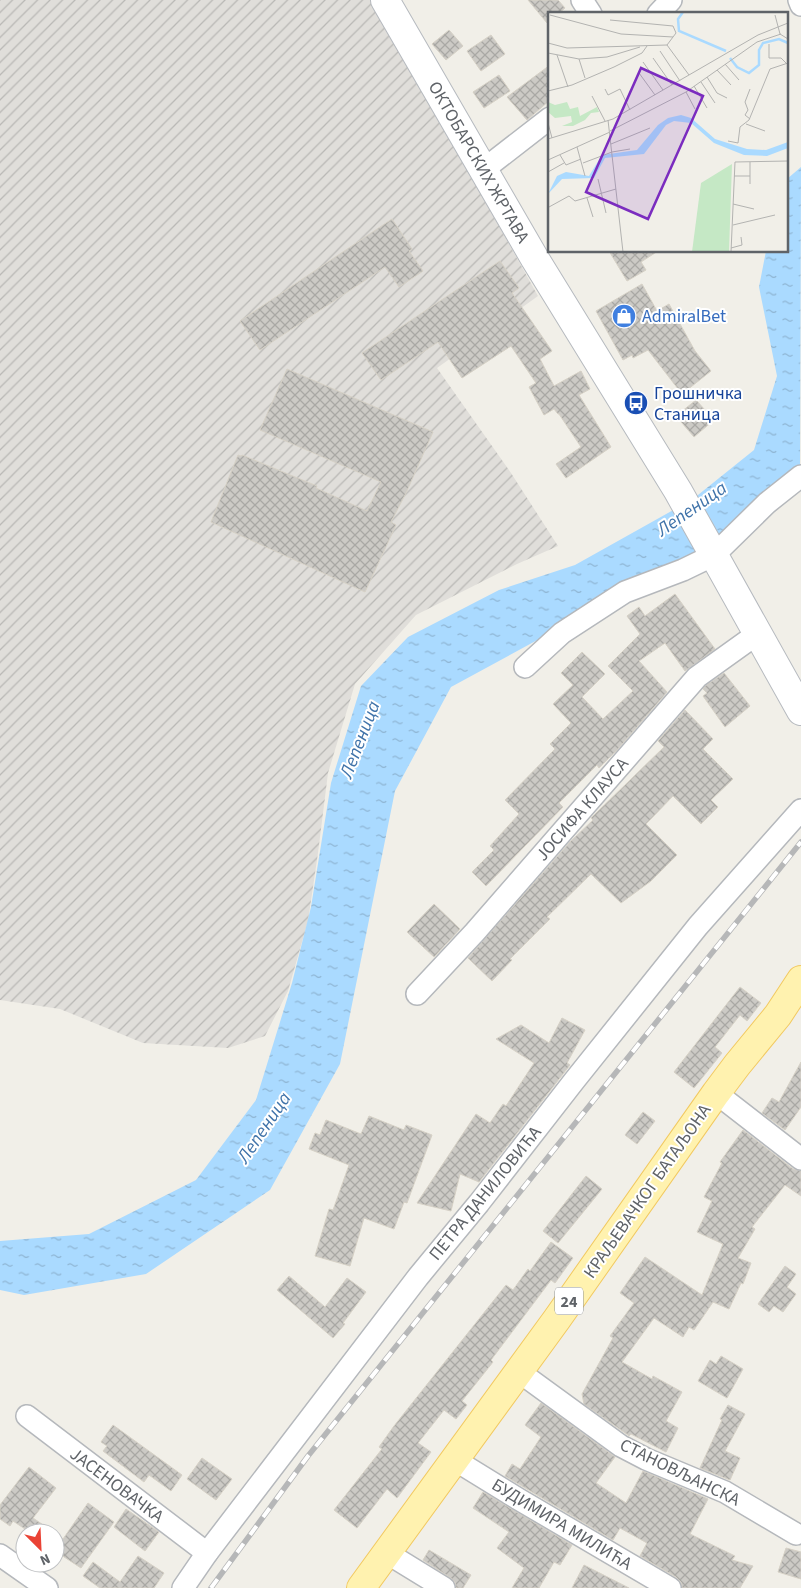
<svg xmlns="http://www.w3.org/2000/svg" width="801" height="1588" viewBox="0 0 801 1588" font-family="'Source Sans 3',sans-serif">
<defs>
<pattern id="industrial-furrows" width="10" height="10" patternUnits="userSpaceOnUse" patternTransform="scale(1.25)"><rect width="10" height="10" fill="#e0deda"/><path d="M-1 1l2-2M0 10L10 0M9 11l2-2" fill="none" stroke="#b9b8b5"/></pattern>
<pattern id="water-ripples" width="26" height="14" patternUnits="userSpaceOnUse" patternTransform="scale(1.25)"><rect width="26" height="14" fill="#aadaff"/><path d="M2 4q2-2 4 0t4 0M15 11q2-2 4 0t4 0" fill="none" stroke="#8eb4d2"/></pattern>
<pattern id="building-cross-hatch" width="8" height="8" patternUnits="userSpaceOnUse" patternTransform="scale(1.25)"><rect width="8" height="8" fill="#cccac5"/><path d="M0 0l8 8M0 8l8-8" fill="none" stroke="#a9a8a4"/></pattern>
</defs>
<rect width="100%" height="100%" fill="#f1efe8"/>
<polygon fill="url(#industrial-furrows)" points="0,0 373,0 538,296 437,368 511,473 558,546 517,564 416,615 355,684 328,773 318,853 308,921 288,991 265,1036 228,1048 143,1043 60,1009 0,1000"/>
<polygon fill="url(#water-ripples)" points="801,167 800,467 723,539 451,687 395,791 340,1064 270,1190 146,1274 24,1295 0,1290 0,1241 89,1234 196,1180 256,1100 292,983 311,907 331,783 361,686 408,637 499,590 575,565 693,499 754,450 777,376 759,287 766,251 787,251 787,179"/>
<g fill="url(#building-cross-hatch)" stroke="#d6d1c6">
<polygon points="528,0 558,0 565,8 558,14 550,14 550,21 547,23"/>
<polygon points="449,30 463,46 446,60 432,44"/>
<polygon points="491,35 505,54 481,71 467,51"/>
<polygon points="550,65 550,100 527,120 507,97"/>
<polygon points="499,75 510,91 484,108 473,92"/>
<polygon points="392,219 412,249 409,251 423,271 399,287 385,267 260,350 240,321"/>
<polygon points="609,251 658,251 641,262 646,270 627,281"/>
<polygon points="500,261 519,288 512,293 552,351 540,359 554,386 581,371 590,389 579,395 611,447 566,478 556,464 581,447 559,414 558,414 554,409 544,415 529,387 536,383 511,346 462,378 438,342 381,380 362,353"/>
<polygon points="642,284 657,311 669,304 695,351 711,371 682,394 648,350 633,358 632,355 623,360 596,311"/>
<polygon points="287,369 433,432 406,493 391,522 396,525 365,592 211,522 238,455 241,456 242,455 317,486 316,488 367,511 381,482 260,430"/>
<polygon points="696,400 714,420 694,437 676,416"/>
<polygon points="675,594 715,649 685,671 665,643 639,661 667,692 617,750 599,768 597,765 559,803 563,807 486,886 472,872 494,850 490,846 519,814 505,800 555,749 550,744 571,723 553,704 573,685 561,673 582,652 605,674 582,697 603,719 633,691 608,666 640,634 627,616 639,607 645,616"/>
<polygon points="724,673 750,706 725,727 703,696 707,693 703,689 705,686"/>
<polygon points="685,710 713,739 703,749 733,779 711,800 718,807 701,824 673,796 646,824 677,855 651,881 621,903 591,874 547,917 550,919 510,959 512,960 492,981 468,958 570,842 593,820 591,818 664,747 658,741"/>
<polygon points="434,904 460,929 434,957 407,932"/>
<polygon points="740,987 761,1003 747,1021 740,1015 715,1047 722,1053 694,1088 674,1072"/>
<polygon points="562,1018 585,1030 567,1063 570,1065 479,1182 460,1174 451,1211 417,1203 476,1114 490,1123 503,1104 506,1106 534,1063 496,1039 521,1025 549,1043"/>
<polygon points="801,1062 801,1107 785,1130 762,1113 772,1098 779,1102"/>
<polygon points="643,1112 655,1121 637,1144 625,1135"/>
<polygon points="369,1116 404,1130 406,1125 432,1135 407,1203 404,1202 394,1229 364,1218 350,1266 315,1256 329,1209 333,1210 349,1165 309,1149 315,1133 320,1135 326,1120 361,1134"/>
<polygon points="743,1130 793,1169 801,1171 801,1196 785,1185 752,1227 755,1229 738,1258 751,1263 743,1284 741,1283 729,1309 713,1302 694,1330 689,1327 683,1337 654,1318 622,1362 652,1379 653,1376 682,1392 666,1421 678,1428 666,1452 631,1434 629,1436 628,1435 584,1404 582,1394 613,1338 610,1336 634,1303 620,1293 645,1257 702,1295 723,1244 697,1232 712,1201 704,1197 722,1163 720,1162"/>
<polygon points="586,1176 602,1189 558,1243 543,1231"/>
<polygon points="551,1242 573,1258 555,1283 551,1280 491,1360 493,1362 462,1401 467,1405 456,1419 444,1410 418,1443 431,1452 397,1498 387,1489 357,1528 334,1510 382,1449 379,1447 394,1426 506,1285 513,1290 528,1269 530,1271"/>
<polygon points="785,1266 796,1274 787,1287 796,1294 783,1312 774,1306 769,1312 758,1304"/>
<polygon points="289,1276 325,1307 347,1278 366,1292 343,1323 345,1324 333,1338 277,1290"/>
<polygon points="721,1356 743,1369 727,1398 698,1381 710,1360 716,1364"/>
<polygon points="541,1403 615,1457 596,1483 626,1503 643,1471 708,1499 690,1534 735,1556 732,1560 753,1566 740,1588 682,1588 681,1582 676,1577 640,1556 647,1543 620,1528 613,1540 505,1476 512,1464 520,1469 541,1437 525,1425"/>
<polygon points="728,1405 745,1414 725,1451 740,1458 730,1480 700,1468 722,1420 720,1419"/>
<polygon points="113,1425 182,1475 171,1491 149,1475 144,1482 103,1451 107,1446 101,1442"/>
<polygon points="202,1458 232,1479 216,1500 187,1479"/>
<polygon points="29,1467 56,1488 33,1518 55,1533 31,1533 13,1521 10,1526 0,1519 0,1505"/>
<polygon points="483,1492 572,1545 560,1565 554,1562 539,1588 512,1588 524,1568 497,1548 509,1532 473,1508"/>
<polygon points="88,1503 114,1522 81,1568 55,1551 55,1533 63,1539"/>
<polygon points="126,1509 159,1532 145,1551 114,1527"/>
<polygon points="786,1548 801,1552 801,1579 778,1572"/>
<polygon points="429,1550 471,1575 463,1588 456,1588 455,1582 451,1578 423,1560"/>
<polygon points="138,1556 164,1573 154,1588 100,1588 83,1576 93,1562 120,1582"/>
<polygon points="584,1565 629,1588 572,1588"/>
</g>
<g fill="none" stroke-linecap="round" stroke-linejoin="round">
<g stroke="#b5b8bc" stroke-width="24">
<g id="street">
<polyline points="582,0 591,14"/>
<polyline points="799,0 801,5"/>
<polyline points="658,14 671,0"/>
<polyline points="483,170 550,118"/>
<polyline points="525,667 562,633 625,592 683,570 714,555 767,503 801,476"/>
<polyline points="417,994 475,932 697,677 757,634"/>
<polyline points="716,1093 801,1159"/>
<polyline points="518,1371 621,1446 646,1459 725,1492 796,1534"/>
<polyline points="27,1416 207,1553"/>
<polyline points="455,1460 520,1500 670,1588"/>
<polyline points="387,1553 444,1588"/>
<polyline points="0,1555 47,1588"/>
<polyline points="183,1588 207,1553 418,1277 479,1203 574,1081 698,926 801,810"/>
</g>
</g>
<g stroke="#b6babf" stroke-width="30">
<polyline id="secondary" points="385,0 535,259 678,491 801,711"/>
</g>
<g stroke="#f2c960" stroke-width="30">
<polyline id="primary" points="361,1588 557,1319 716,1093 737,1065 778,1015 801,980"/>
</g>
<use href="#street" stroke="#fff" stroke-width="21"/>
<use href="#secondary" stroke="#fff" stroke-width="28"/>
<use href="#primary" stroke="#fff2af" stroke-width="28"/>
<g stroke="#b6b7b8" stroke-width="5.5">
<polyline id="rail" points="211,1588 308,1456 801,842"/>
</g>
<use href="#rail" stroke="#fff" stroke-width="4" stroke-dasharray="11" stroke-linecap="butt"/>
</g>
<defs>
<g id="shop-disc" transform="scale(1.25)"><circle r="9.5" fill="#3f7fe0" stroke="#fff"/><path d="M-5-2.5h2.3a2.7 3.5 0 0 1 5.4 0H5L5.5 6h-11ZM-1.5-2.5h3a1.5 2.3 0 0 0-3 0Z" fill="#fff"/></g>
<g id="bus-disc" transform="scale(1.25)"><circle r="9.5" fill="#1a4fb4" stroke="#fff"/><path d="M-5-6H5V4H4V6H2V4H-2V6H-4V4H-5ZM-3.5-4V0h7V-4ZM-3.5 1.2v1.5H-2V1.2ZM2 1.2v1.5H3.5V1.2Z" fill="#fff"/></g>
</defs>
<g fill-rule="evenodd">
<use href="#shop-disc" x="624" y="316"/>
<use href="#bus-disc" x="636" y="403"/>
</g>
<g text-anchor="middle" stroke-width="4" stroke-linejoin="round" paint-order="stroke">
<rect fill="#fff" stroke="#8f9295" stroke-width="1" x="555" y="1287.5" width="28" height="27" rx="4"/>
<g font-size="16" font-weight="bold" fill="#5f6368">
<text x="569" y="1307">24</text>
</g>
<g font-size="18" fill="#5f6368" stroke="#fff">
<text transform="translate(479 162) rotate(60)" y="6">ОКТОБАРСКИХ ЖРТАВА</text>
<text transform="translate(582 809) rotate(-49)" y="6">ЈОСИФА КЛАУСА</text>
<text transform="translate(647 1191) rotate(-55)" y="6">КРАЉЕВАЧКОГ БАТАЉОНА</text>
<text transform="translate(485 1193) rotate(-51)" y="6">ПЕТРА ДАНИЛОВИЋА</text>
<text transform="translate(680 1472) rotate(26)" y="6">СТАНОВЉАНСКА</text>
<text transform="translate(117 1485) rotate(37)" y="6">ЈАСЕНОВАЧКА</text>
<text transform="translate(562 1524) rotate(31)" y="6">БУДИМИРА МИЛИЋА</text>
</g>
<g font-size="18" fill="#366cbe" stroke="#fff" text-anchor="start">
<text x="642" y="322">AdmiralBet</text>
</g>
<g font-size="18" fill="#164399" stroke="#fff" text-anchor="start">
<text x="654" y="399">Грошничка<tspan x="654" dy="21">Станица</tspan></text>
</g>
<g font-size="19" font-style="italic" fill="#4174aa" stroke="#fff">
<text transform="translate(691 508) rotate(-35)" y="7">Лепеница</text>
<text transform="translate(359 739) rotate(-69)" y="7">Лепеница</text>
<text transform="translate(263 1127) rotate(-56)" y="7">Лепеница</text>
</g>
</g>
<g transform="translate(548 12)">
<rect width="240" height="240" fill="#f1efe8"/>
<path d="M184,152L181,240H144L153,171Z" fill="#c5e8c5"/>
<path d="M0,90L7,93L19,90L22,97L30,95L32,104L49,95L51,100L43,101L37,108L25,114H14L24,110L23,104L7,106L0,100Z" fill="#c5e8c5"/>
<path d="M133,103L143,106L167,127L199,137L218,138L240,130V136L219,144L196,143L166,131L143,111L126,109L118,113L96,142L57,146L46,166L14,167L0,182L9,164L18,160L41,164L54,143L89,138L110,113L120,106Z" fill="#aadaff"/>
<path fill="none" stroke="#aadaff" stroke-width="2.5" d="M135,0L130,7L131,19L178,39M182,46L189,55L201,61L211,53V38L215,31L231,27L240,31"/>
<path fill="none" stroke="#b3b3b1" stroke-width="1" d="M2,3L73,22L125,25M227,3L232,22L240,27M62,8L125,14L128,21L119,33M0,31L19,36L119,33M221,32V46H233L238,51M119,33L141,63M112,39L132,69M0,41L31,47L59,45L92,35M9,43L20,75M105,46L124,73M31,47L37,66M95,50L115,78M177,52L191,68M169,58L183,73M91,61L107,83M159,65L169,81L179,86M153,70L167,91M146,74L159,96M57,77L60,83L72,77L82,98M0,79L24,73L66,55L94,41L99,34M138,80L147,97M44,84L57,109M202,107L197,103L200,98L197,90L202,77M60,108L75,240M0,111L4,126M198,112L217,119M62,119L138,80L209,30L233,22M0,127L65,107L210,23L240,11M180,129L190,131L192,115L201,108L222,57L240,51M63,132L102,116M29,135L37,164M12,143L18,153L33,147M0,148L62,120M35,151L64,140L82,137M0,160L16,151M186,164H202M50,167L58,201M202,172V150M39,186L45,205M185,192L206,197M1,195L21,184L27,189L68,177M185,213L227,203M183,236L194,233L193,225M183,240L187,150L240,149"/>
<path fill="#7b2cbf" fill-opacity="0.15" stroke="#7b2cbf" stroke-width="2.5" d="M93,56L155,84L100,207L38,180Z"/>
<rect width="240" height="240" fill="none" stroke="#5f6368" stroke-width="2.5"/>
</g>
<g transform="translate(40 1548) rotate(156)"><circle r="24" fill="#ffffff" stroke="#bfc1c3"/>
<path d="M0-4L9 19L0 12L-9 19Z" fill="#ea4335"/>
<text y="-8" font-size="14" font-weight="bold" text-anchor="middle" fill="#5f6368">N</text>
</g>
</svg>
